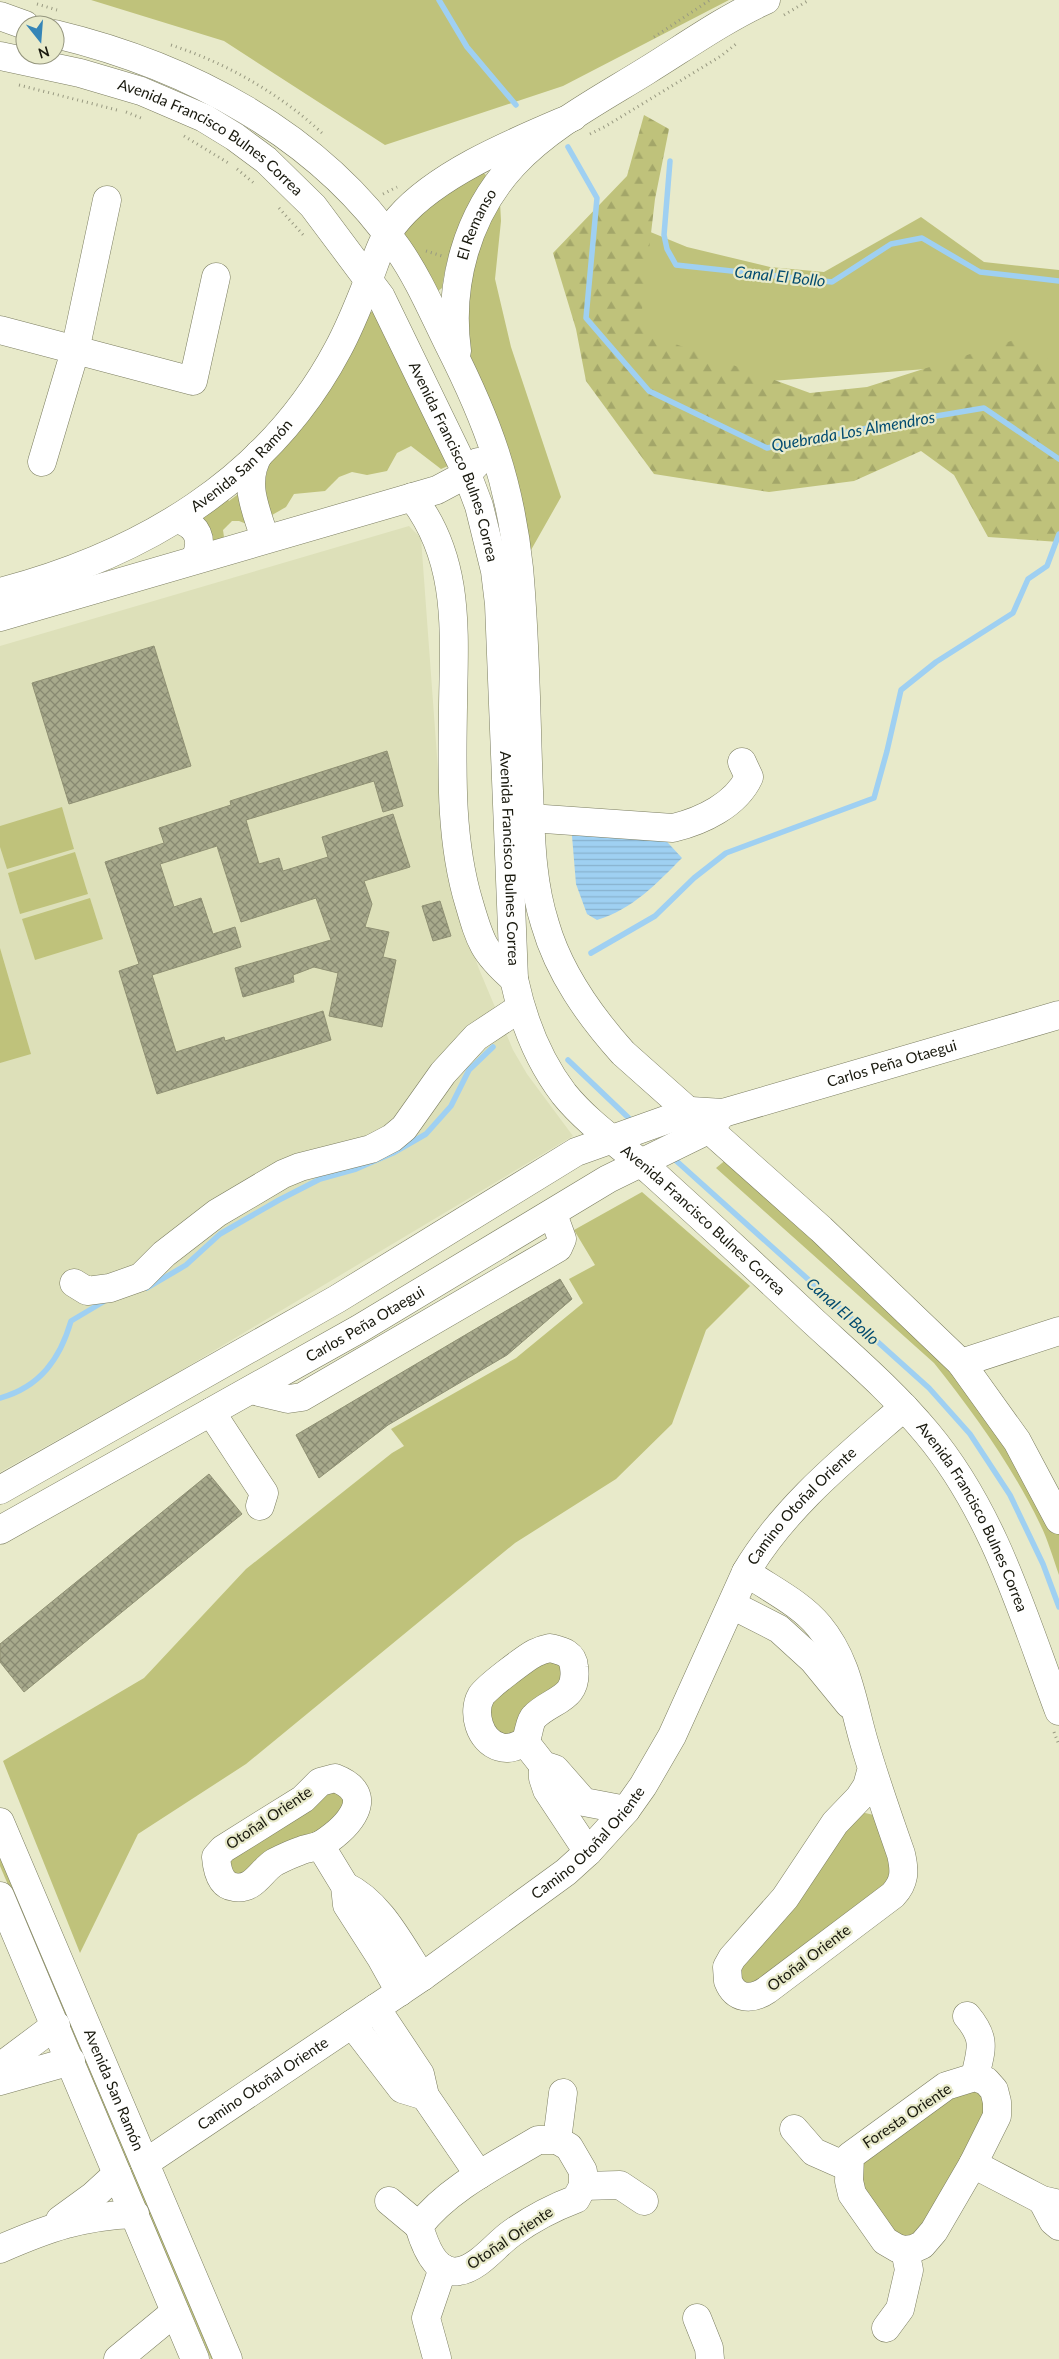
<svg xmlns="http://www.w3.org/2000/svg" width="1059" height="2359" viewBox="0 0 1059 2359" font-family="Lato,sans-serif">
<defs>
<pattern id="forest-firs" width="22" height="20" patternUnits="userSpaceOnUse" patternTransform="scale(1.25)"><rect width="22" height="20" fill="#bfc27b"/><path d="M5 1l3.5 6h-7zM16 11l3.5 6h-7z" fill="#a3a669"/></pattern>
<pattern id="water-rules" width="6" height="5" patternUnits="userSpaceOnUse" patternTransform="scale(1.25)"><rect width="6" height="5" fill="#9fd0f2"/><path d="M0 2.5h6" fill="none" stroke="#88b2ce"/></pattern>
<pattern id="building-cross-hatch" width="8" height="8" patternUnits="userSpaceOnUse" patternTransform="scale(1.25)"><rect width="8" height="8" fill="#a8aa8c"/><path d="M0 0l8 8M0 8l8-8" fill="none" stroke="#888971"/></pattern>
</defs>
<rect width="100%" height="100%" fill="#e8eaca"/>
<polygon fill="#dde0b9" points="409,526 421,538 443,838 452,895 479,969 513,1050 527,1074 573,1136 170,1377 0,1472 0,646"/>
<g fill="#bfc27b">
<polygon points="91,0 729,0 563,86 385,145 224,41"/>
<path d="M482,172L486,175C466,211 447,246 442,288L438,291L400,236L437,195Z"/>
<polygon points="500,202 501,221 495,279 511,347 561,497 531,550 508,462 464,349 468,280 483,230"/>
<polygon points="921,217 984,262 1059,270 1059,391 1003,363 732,384 630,332 626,222 687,247 770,267 824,272"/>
<path d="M375,310L455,463L441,469L411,446L397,453L387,471L367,475L352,472L339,477L325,491L294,494L286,507L272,515C263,489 263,479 273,454L366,315Z"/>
<polygon points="241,492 252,526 239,521 232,521 223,530 225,544 208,549 199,516 225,496 229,501"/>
<polygon points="62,807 74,849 7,869 0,847 0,826"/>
<polygon points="75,852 88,894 20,914 8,873"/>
<polygon points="90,898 103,939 35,960 22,919"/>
<polygon points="0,948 31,1054 0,1063"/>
<path d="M728,1158L964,1372L1059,1531V1575C1053,1558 1048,1540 1040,1524C1012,1466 974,1413 934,1363L716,1168Z"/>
<polygon points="642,1192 750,1286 706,1330 672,1424 616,1479 515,1543 246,1764 138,1834 80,1953 3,1761 144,1678 246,1569 392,1453 404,1446 391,1429 516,1358 583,1303 569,1279 595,1265 574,1230"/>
<polygon points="549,1652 570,1669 522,1737 500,1740 487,1728 484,1699"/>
<polygon points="323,1789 347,1791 345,1816 238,1881 226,1863"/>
<polygon points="865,1813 874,1815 894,1856 891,1880 757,1988 742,1985 737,1964 860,1814"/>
<polygon points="0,1847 220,2359 211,2359 0,1866"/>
<polygon points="979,2084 988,2107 965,2163 912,2243 885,2240 852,2184 855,2157 963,2085"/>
</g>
<polygon fill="url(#forest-firs)" points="644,115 669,129 655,199 641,319 667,341 810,393 867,387 1020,338 1059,368 1059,542 988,537 954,475 921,451 854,481 769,492 654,474 586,381 576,329 553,253 627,176"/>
<path fill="url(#water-rules)" d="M577,825L658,832L682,858C656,884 633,909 597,920L587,914L576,884L572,836Z"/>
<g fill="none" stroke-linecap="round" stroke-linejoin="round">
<g stroke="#9fd0f2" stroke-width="5.5">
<polyline points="439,0 467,47 516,105"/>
<polyline points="568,147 597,198 586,318 649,391 767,448 883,425 984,408 1059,459"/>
<polyline points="670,161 664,235 667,249 676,265 832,282 891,244 922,238 980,272 1059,281"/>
<polyline points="591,953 655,916 694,878 726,853 874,798 887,751 901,690 936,662 1013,613 1028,579 1047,566 1059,534"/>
<polyline points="568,1060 635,1124"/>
<polyline points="672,1157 929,1388 970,1434 1010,1495 1043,1564 1059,1607"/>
<polyline points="147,1288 186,1265 220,1234 279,1200 320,1179 356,1169 393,1153 426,1134 451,1106 469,1070 493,1047"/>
<path d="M0,1398C40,1387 60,1359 71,1321L103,1302"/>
</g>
</g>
<g fill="url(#building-cross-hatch)" stroke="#8f9073">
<polygon points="154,646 191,766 69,804 32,683"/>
<polygon points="387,751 403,806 383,812 374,781 246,820 259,864 279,858 283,871 328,857 322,837 393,814 410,867 364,881 372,904 365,927 389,932 383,957 396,960 382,1027 329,1016 338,973 314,967 293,975 294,982 243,997 235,968 331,940 316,898 241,922 217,846 160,864 174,907 201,898 213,934 235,927 241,947 152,975 176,1052 224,1037 225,1041 323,1011 331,1040 157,1094 119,971 139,964 105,862 164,843 159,828 231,805 230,801"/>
<polygon points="440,901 451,936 433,941 422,906"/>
<polygon points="560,1279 572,1299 507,1355 388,1425 319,1478 296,1435"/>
<polygon points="209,1474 242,1514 24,1692 0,1662 0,1644"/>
</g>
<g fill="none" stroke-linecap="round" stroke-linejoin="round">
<g stroke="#7b7d60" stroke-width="29">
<g id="minor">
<polyline points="0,16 25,25"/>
<path d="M55,34C188,66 319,134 398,249C419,279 433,313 449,345C488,422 510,482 519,568C526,642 526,717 529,791C531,836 531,880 545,924C559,973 589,1015 623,1053L821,1229L961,1363L1017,1441L1059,1520"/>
<path id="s1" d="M0,56L80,73L141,91L204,118L235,137L266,160L313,206L381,297L467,474L479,506L495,571L499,604L514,979C523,1021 538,1060 564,1094C590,1126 625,1148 655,1175C708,1223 761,1272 813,1321C852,1357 893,1392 927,1433C994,1513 1023,1615 1059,1711"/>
<polyline points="0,330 193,381 216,277"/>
<path id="s2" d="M457,351C448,284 467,215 513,165C549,126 601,99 646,71C685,47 724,19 766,0"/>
<path d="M259,454C242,483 256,509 265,539"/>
<polyline points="42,462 75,351 107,200"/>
<path d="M412,497C461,560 454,632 453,707C452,772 450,840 469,903C480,941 483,952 514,979"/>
<path d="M177,519C198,525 204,540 195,559"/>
<path id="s3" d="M0,592C141,555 268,481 338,349C350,327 359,304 368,281C377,258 382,237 399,218C439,172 517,141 573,117"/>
<polyline points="0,617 437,490 467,474 478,462"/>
<path d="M530,818L673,828C702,821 736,805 749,777L742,762"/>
<polyline points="74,1283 87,1291 110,1288 141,1277 164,1254 217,1213 283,1174 300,1167 371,1149 392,1138 404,1128 443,1073 476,1037 520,1008"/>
<polyline points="961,1363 1059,1331"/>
<polyline points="251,1390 288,1399 302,1397 558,1248 562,1239 553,1214"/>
<polyline points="211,1412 264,1493 260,1506"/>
<path id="s4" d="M0,1490L337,1299L576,1152L691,1111L723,1113L1059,1015"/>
<path id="s5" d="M0,1530L359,1329L608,1179L710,1129L720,1116"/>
<path d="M746,1572C770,1589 800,1603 819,1626C848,1661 852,1701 864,1742C875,1780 888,1817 901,1854C905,1871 905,1882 893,1895L767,1990C751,2001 735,1999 728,1981L727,1967L732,1958L785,1898L835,1823L859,1798L867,1786L872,1768"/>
<polyline points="732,1605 779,1629 813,1660 849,1704"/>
<path d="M550,1648C562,1651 573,1653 574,1667C579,1700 551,1699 534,1717C529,1722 529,1735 525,1742C517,1746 509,1750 500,1747C479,1741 472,1712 481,1696C484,1689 527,1657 535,1653C539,1651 545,1649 550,1648Z"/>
<polyline points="525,1742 543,1765 555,1769 584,1802 626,1810"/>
<polyline points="543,1765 543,1778 547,1790 588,1852"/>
<path d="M335,1778C379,1795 348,1827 322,1844C315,1848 307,1848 300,1851C291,1854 283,1858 275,1862C261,1870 254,1891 234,1887C220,1885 217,1869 216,1857L223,1849L303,1799L320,1782Z"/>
<path id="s6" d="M0,1822L228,2359"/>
<polyline points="320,1845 345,1886 347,1905 381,1958 400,1992"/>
<path d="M345,1886C381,1903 401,1946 422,1977"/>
<polyline points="0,1896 195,2359"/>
<polyline points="376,2008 420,2074 425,2096 479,2175"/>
<path d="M967,2016C987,2040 981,2049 975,2077"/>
<polyline points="352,2024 402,2089 425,2096"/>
<polyline points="0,2067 56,2025"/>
<polygon points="975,2077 986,2081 994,2090 997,2102 997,2116 973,2164 934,2231 922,2245 913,2249 905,2250 897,2248 885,2241 852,2194 849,2181 850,2156 946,2086"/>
<polyline points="0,2081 71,2061"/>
<polyline points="794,2129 814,2152 848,2167"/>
<path d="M538,2140H557L569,2147L583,2171V2186L576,2199C552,2208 533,2218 512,2233C496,2244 479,2268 459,2271C435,2276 424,2243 419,2226C448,2188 498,2164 538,2140Z"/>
<polyline points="557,2140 563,2093"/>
<path id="s7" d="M145,2163L422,1977L566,1872L588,1852L626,1810L643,1786L672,1736L746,1572C785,1506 847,1457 904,1407"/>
<polyline points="973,2164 1042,2200 1059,2204"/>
<polyline points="583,2186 620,2185 644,2201"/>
<polyline points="1042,2200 1053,2221 1059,2226"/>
<polyline points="389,2201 419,2226"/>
<polyline points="60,2220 93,2196 117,2174"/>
<path d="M0,2249C48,2228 82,2216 135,2214"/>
<polyline points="697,2318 709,2348 710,2359"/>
<polyline points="886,2328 900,2309 909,2270 905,2250"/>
<polyline points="437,2358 426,2318 443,2268"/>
<polyline points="118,2359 175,2312"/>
</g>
</g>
<g stroke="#989981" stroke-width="3" stroke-dasharray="1 4" stroke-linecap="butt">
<polyline points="37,4 57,10"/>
<polyline points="784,15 809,0"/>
<polyline points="654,37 710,0"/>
<path d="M171,45C226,63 279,93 322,133"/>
<polyline points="19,85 117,110"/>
<polyline points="126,112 141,118"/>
<polyline points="590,134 606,126 721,56 736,44"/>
<polyline points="184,136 230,164"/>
<polyline points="237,169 255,184"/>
<polyline points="383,194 397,187"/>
<polyline points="279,208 305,237"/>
<polyline points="426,251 442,256"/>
<polyline points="1054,1732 1059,1745"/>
</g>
<use href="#minor" stroke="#fff" stroke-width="28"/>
</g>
<g text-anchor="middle" stroke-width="4.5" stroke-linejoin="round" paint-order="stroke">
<g font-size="15" fill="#18180d" stroke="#e8eaca">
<text dy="5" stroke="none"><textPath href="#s1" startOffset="229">Avenida Francisco Bulnes Correa</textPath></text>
<text dy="5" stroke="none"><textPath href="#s2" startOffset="130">El Remanso</textPath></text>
<text dy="5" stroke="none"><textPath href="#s1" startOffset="649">Avenida Francisco Bulnes Correa</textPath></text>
<text dy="5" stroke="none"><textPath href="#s3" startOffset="276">Avenida San Ramón</textPath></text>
<text dy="5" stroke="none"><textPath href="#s1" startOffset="1054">Avenida Francisco Bulnes Correa</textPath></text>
<text dy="5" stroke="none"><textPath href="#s4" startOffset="998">Carlos Peña Otaegui</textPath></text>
<text dy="5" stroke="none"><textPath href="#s1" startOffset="1489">Avenida Francisco Bulnes Correa</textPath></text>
<text dy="5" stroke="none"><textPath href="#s5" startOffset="419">Carlos Peña Otaegui</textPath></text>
<text dy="5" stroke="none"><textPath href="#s7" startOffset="952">Camino Otoñal Oriente</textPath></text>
<text dy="5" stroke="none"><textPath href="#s1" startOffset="1894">Avenida Francisco Bulnes Correa</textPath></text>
<text transform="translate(269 1818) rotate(-34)" y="5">Otoñal Oriente</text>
<text dy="5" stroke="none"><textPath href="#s7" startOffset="548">Camino Otoñal Oriente</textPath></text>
<text transform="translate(809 1958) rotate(-37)" y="5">Otoñal Oriente</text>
<text dy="5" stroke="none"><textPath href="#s7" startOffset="142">Camino Otoñal Oriente</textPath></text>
<text dy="5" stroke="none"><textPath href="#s6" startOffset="291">Avenida San Ramón</textPath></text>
<text transform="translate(907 2116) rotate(-34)" y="5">Foresta Oriente</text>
<text transform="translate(510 2238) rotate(-34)" y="5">Otoñal Oriente</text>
</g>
<g font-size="16" font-style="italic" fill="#024b6f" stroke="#e8eaca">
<text transform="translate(780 276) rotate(6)" y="6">Canal El Bollo</text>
<text transform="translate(853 431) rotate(-10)" y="6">Quebrada Los Almendros</text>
<text transform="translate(843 1311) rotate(42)" y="6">Canal El Bollo</text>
</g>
</g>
<g transform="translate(40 40) rotate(163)"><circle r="24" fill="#e8eaca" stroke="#95967e"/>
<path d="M0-4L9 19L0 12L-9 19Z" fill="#3585b7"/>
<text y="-8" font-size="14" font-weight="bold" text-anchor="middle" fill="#18180d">N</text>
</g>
</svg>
